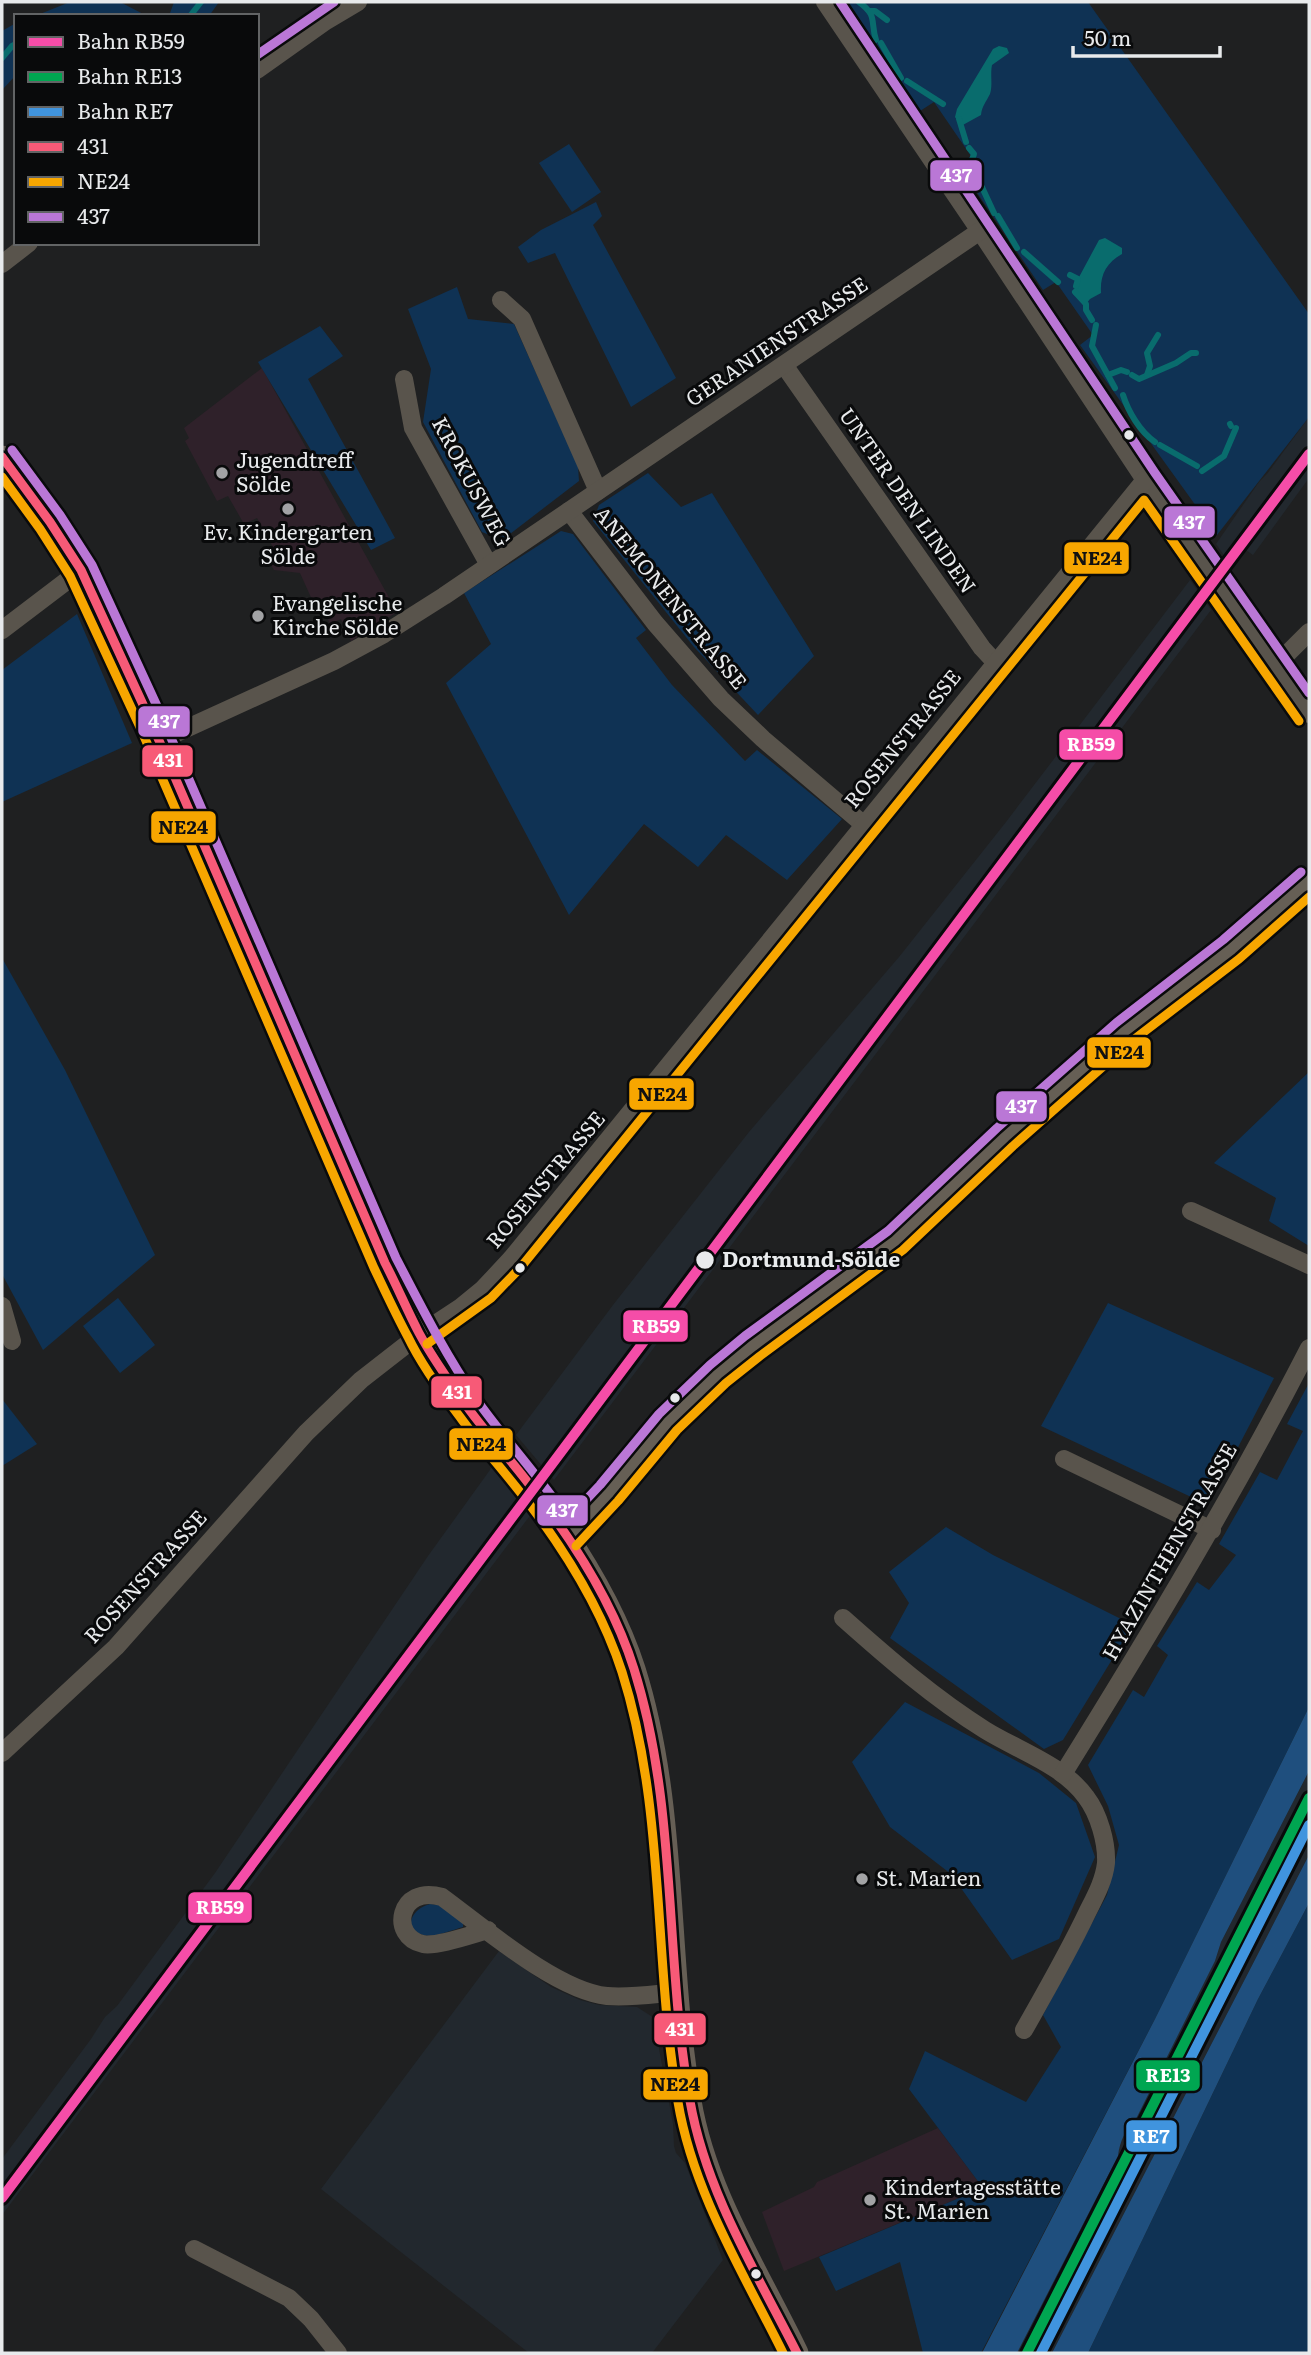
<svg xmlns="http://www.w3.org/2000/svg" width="1311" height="2355" viewBox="0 0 1311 2355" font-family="Literata,serif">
<rect width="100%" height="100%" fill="#1f2021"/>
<g fill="#22282e">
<polygon points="1309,417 1309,478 1253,555 1246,550 1233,568 1216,544 1259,482 1267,474"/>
<polygon points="1190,580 1211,610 554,1480 516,1435 613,1305 749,1132 899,957 1006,822"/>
<polygon points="495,1463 535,1509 2,2215 2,2159 91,2039 105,2017 117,2006 215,1873 428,1556"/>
<polygon points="1309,1771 1309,1855 1052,2353 1017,2353 1118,2156 1119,2143 1127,2129 1136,2119 1215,1961 1221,1942"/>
<polygon points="499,1951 551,1987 580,2000 599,2005 637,2007 651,2016 654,2022 673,2124 674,2146 676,2153 685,2163 723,2260 652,2353 529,2353 321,2189"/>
</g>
<g fill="#2f212a">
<polygon points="262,368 397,612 351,641 341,619 330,624 323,607 318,603 314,604 300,573 274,570 265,554 274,549 257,518 244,524 228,496 217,501 185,441 189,438 184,428"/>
<polygon points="938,2128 983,2188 784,2271 762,2212 814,2187 817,2182 824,2179"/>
</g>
<g fill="#0f3254">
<polygon points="70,2 120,2 147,16 35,16"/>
<polygon points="174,2 219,2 209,16 169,16"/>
<polygon points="847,2 1088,2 1309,314 1309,417 1217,535 1080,345 1093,335 1056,282 1043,290 959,166 971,156 934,102 920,111"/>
<polygon points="16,23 16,75 2,90 2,31"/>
<polygon points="569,144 601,192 572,212 539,163"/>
<polygon points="596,202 602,216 593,225 676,378 631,407 555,253 528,263 518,247 541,230"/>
<polygon points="457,287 468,319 514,324 578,466 579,481 502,540 482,532 423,422 431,369 408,309"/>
<polygon points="320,326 343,356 308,379 395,538 371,550 258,362"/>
<polygon points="648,473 681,507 712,493 814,656 758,715 694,647 593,521 599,505"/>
<polygon points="561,531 573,534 646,630 636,638 672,685 745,761 757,750 842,819 787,880 726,835 698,867 644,824 569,915 446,683 491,644 464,593"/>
<polygon points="77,614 132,743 2,802 2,670"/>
<polygon points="2,958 65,1070 155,1255 43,1350 2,1274"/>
<polygon points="1309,1072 1309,1246 1269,1221 1276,1198 1214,1163"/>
<polygon points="118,1298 155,1345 120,1373 83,1326"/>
<polygon points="1108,1303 1274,1378 1208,1505 1041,1426"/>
<polygon points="1309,1383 1309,1707 1155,2019 981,2353 923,2353 900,2262 836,2291 819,2257 983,2188 909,2089 925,2051 1026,2102 1061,2047 1043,2015 1107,1895 1119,1845 1108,1806 1088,1765 1133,1690 1144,1697 1168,1655 1157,1646 1197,1582 1209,1590 1236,1555 1219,1544 1260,1472 1277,1480 1303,1431 1287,1424"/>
<polygon points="2,1399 37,1444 2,1466"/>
<polygon points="946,1527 993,1555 1133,1625 1063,1740 1044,1749 890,1638 909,1603 889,1572"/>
<polygon points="905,1702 1039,1773 1076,1803 1095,1857 1059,1939 1012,1960 951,1874 890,1827 852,1762"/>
<polygon points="1309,1903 1309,2353 1088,2353 1258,1999"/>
<path d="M430,1904L439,1905L463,1923V1927C452,1930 434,1938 423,1935C401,1928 413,1908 430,1904Z"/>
</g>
<g fill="#1f4f7e">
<path d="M1309,1707V1771L1221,1942L1215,1961L1136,2119C1125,2131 1120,2140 1118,2156L1017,2353H982L1155,2019Z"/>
<polygon points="1309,1855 1309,1903 1258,1999 1088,2353 1052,2353"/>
</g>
<g fill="#096c6d">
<path d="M999,46L1007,48L1009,53L992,65C990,74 993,86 990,94C986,102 982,106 981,115L961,126L955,117L957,109L993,49Z"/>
<path d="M1105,238L1122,248V254C1106,263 1100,275 1101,293L1090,299L1086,304L1073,294L1078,279L1099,240Z"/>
</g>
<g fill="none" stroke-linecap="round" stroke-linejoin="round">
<g stroke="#096c6d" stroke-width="6">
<path d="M859,2C878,16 870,21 876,40"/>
<polyline points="870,11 875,11 887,20"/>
<polyline points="190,16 201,2"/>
<polyline points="881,43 901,78"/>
<polyline points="2,58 12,46 16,44"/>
<polyline points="907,81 943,104"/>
<polyline points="959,119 966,142"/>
<polyline points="969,148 974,154 970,166 971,170 981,185 994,213"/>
<polyline points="998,216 1017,248"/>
<polyline points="1024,252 1058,282"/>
<polyline points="1070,275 1078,279 1076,286"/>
<polyline points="1075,292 1086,304 1086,310 1092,320"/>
<polyline points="1096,325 1092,346 1115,388"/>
<polyline points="1108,375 1121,370 1127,372"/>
<polyline points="1132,375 1139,379 1176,363 1191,353 1196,353"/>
<polyline points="1147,375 1150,366 1147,353 1158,335"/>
<path d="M1123,395C1128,411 1140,432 1155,442"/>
<polyline points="1230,424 1231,426"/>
<polyline points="1160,445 1197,466"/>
<polyline points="1202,471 1224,456 1236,428"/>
</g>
<g stroke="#59544c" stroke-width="18">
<polyline points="825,2 980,231 1145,480 1309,714"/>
<polyline points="257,70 326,21 358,2"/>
<polyline points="2,264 29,243"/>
<polyline points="501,300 522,319 598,491"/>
<polyline points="784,365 982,648 995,662"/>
<polyline points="404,379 413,428 489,565"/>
<polyline points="569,511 655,623 721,699 763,739 863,824"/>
<polyline points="2,630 81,570"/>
<polyline points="1275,666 1309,632"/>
<polyline points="159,741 334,661 384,634 444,596 980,231"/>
<polyline points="1191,1211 1309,1265"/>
<polyline points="2,1306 12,1341"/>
<polyline points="1064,1459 1212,1530"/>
<path d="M843,1618C888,1658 934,1698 985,1730C1019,1751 1063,1765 1086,1797C1099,1814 1107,1843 1106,1863C1104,1881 1095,1897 1087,1913C1068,1953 1046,1991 1024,2030"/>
<polyline points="2,1753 116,1647 306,1433 361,1380 420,1334 461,1307 483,1289 511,1259 1145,480"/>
<path d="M1063,1774C1150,1634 1234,1494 1309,1348"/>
<path d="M488,1930C473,1934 436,1947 423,1944C389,1937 398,1884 442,1897C483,1927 557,1991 607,1996C630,1998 654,1994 677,1992"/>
<polyline points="194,2249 289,2298 311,2319 338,2353"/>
</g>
<g stroke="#665f55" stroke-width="23">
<path d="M2,457L50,522L81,570L151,722L385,1263C397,1286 407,1310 419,1333C433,1359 451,1384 468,1408C492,1442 522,1472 546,1506C582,1556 615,1610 634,1669C678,1808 665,1958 690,2101C705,2191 758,2272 797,2353"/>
<polyline points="567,1538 609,1493 668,1422 718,1374 752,1346 896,1240 1005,1137 1124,1032 1231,949 1309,881"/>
</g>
<g stroke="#090a0b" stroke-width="14">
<path id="bus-1" d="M2,457L50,522L81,570L151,722L385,1263C397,1286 407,1310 419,1333C433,1359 451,1384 468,1408C489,1437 514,1463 535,1492C576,1545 614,1605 634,1669C678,1809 664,1958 690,2101C706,2192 756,2272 797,2353"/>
</g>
<g stroke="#090a0b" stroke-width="14">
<g id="bus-2">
<path d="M2,477L40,529L70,576L140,727L374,1268C385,1291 396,1315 408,1337C422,1366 441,1392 460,1417C481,1446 505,1472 527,1501C566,1552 602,1610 622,1672C666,1811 653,1959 678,2102C693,2192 743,2272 783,2353"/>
<polyline points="427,1344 491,1298 521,1267 1144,500 1299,721"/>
<polyline points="576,1546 618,1501 677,1430 726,1383 760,1356 903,1250 1013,1146 1132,1041 1239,959 1309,897"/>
</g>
</g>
<g stroke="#090a0b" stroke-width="14">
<g id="bus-3">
<polyline points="840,2 1155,473 1309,693"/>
<polyline points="257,55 334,2"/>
<path d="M12,450L60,515L92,565L162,717L396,1258C421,1306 445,1354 476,1399C505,1440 540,1477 568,1519L600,1485L659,1414L710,1365L745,1336L888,1231L997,1128L1116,1023L1223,940L1301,872"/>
</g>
</g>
<use href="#bus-1" stroke="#f75a77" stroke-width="9"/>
<use href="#bus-2" stroke="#f7a600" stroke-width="9"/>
<use href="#bus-3" stroke="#ba77d6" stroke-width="9"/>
<g stroke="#090a0b" stroke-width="16">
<polyline id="rail-1" points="2,2198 1309,454"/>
</g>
<g stroke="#090a0b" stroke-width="16">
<polyline id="rail-2" points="1027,2353 1309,1798"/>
</g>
<g stroke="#090a0b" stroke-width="16">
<polyline id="rail-3" points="1041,2353 1309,1825"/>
</g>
<use href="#rail-1" stroke="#f54da8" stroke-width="10"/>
<use href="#rail-2" stroke="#00a651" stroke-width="10"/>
<use href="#rail-3" stroke="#4094de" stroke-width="10"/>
</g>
<g fill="#e8eaec" stroke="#090a0b" stroke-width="2.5">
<circle cx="1129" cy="435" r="6"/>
<circle cx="705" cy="1260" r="10"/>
<circle cx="520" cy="1268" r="6"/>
<circle cx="675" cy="1398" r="6"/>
<circle cx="756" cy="2274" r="6"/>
</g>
<g fill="#a2a3a5" stroke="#090a0b" stroke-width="2.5">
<circle cx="222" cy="473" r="7"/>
<circle cx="288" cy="509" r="7"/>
<circle cx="258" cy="616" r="7"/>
<circle cx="862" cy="1879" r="7"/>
<circle cx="870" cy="2200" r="7"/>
</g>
<g text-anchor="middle" stroke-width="6" stroke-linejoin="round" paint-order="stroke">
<g font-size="21" fill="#e8eaec" stroke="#090a0b">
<text transform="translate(777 342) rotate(-34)" y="7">GERANIENSTRASSE</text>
<text transform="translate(471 482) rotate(62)" y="7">KROKUSWEG</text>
<text transform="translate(907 501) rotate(55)" y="7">UNTER DEN LINDEN</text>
<text transform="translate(670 598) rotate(51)" y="7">ANEMONENSTRASSE</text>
<text transform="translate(903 739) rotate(-51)" y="7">ROSENSTRASSE</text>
<text transform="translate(546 1180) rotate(-50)" y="7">ROSENSTRASSE</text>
<text transform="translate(1170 1552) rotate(-60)" y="7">HYAZINTHENSTRASSE</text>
<text transform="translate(146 1577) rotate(-48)" y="7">ROSENSTRASSE</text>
</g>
<g font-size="21" fill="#e8eaec" stroke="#090a0b" text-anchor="start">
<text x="236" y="468">Jugendtreff<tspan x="236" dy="24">Sölde</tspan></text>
<text x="288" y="540" text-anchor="middle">Ev. Kindergarten<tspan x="288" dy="24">Sölde</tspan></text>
<text x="272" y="611">Evangelische<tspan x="272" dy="24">Kirche Sölde</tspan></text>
<text x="876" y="1886">St. Marien</text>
<text x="884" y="2195">Kindertagesstätte<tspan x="884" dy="24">St. Marien</tspan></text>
</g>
<g font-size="21" font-weight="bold" fill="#e8eaec" stroke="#090a0b" text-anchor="start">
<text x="722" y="1267">Dortmund-Sölde</text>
</g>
</g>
<g stroke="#090a0b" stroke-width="2.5">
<rect x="929" y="159" width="54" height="33" rx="7" fill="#ba77d6"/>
<rect x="1163" y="505" width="53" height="34" rx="7" fill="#ba77d6"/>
<rect x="1063" y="541" width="67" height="34" rx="7" fill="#f7a600"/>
<rect x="137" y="705" width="54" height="33" rx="7" fill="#ba77d6"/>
<rect x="1058" y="728" width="66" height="33" rx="7" fill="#f54da8"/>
<rect x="141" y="744" width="53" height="34" rx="7" fill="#f75a77"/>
<rect x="150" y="810" width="67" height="34" rx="7" fill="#f7a600"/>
<rect x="1086" y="1036" width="66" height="33" rx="7" fill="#f7a600"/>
<rect x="628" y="1077" width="67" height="34" rx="7" fill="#f7a600"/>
<rect x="995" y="1090" width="53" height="33" rx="7" fill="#ba77d6"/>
<rect x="622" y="1309" width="67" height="34" rx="7" fill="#f54da8"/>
<rect x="430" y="1375" width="53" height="34" rx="7" fill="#f75a77"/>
<rect x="448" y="1427" width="66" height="34" rx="7" fill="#f7a600"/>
<rect x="536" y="1494" width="53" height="33" rx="7" fill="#ba77d6"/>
<rect x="187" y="1891" width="66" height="33" rx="7" fill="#f54da8"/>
<rect x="653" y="2012" width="54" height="34" rx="7" fill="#f75a77"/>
<rect x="1135" y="2059" width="66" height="33" rx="7" fill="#00a651"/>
<rect x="642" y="2068" width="67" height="33" rx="7" fill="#f7a600"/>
<rect x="1125" y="2119" width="53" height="34" rx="7" fill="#4094de"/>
</g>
<g font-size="19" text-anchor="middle" font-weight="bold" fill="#fff">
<text x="956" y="182">437</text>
<text x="1189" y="529">437</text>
<text x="164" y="728">437</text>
<text x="1091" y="751">RB59</text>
<text x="168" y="767">431</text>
<text x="1021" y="1113">437</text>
<text x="656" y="1333">RB59</text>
<text x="457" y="1399">431</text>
<text x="562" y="1517">437</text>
<text x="220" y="1914">RB59</text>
<text x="680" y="2036">431</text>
<text x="1168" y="2082">RE13</text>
<text x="1151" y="2143">RE7</text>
</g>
<g font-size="19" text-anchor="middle" font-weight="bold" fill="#111">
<text x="1097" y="565">NE24</text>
<text x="183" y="834">NE24</text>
<text x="1119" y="1059">NE24</text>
<text x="662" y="1101">NE24</text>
<text x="481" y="1451">NE24</text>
<text x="675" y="2091">NE24</text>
</g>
<rect width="1311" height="2355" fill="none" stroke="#e8eaec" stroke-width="7"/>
<rect x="14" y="14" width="245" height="231" fill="#090a0b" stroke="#626465" stroke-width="2"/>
<rect x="28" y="37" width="35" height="10" fill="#f54da8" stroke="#626465" stroke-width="2"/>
<text x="77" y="49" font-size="21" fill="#e8eaec">Bahn RB59</text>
<rect x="28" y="72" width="35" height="10" fill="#00a651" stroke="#626465" stroke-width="2"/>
<text x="77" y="84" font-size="21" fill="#e8eaec">Bahn RE13</text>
<rect x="28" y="107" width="35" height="10" fill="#4094de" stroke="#626465" stroke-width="2"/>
<text x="77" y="119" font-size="21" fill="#e8eaec">Bahn RE7</text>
<rect x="28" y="142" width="35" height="10" fill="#f75a77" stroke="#626465" stroke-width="2"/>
<text x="77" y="154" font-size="21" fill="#e8eaec">431</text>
<rect x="28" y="177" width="35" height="10" fill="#f7a600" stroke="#626465" stroke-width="2"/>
<text x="77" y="189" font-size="21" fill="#e8eaec">NE24</text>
<rect x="28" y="212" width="35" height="10" fill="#ba77d6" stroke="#626465" stroke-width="2"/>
<text x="77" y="224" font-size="21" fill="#e8eaec">437</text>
<path d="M1073 46v10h147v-10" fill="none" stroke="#e8eaec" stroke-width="3.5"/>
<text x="1084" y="46" font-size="21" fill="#e8eaec" stroke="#090a0b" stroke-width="5" paint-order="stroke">50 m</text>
</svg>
